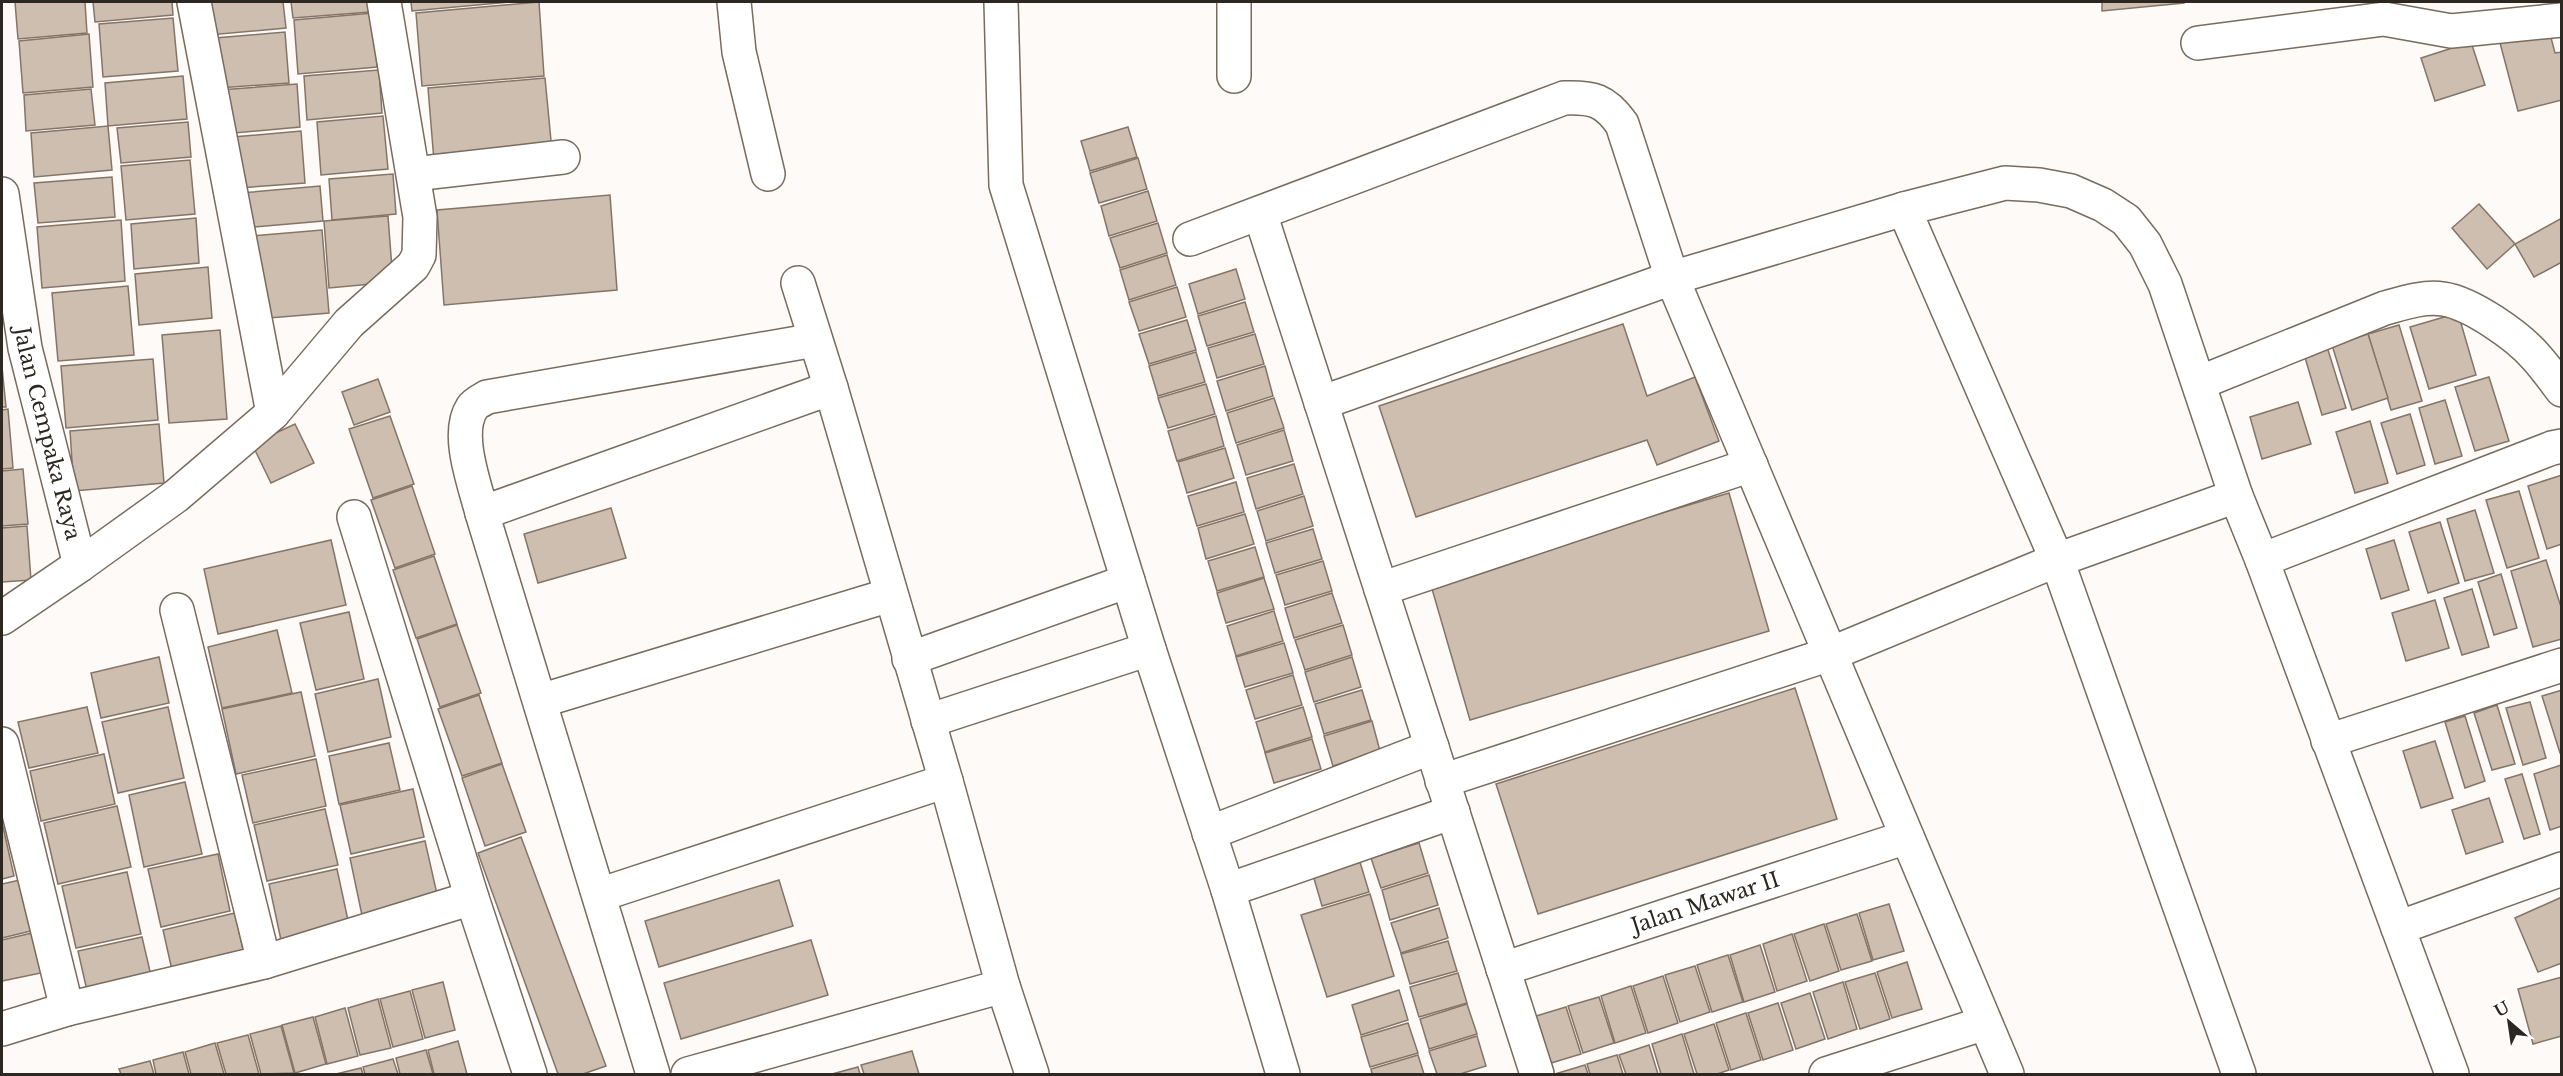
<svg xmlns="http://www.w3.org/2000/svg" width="2563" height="1076" viewBox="0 0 2563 1076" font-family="'Libre Baskerville',serif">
<rect width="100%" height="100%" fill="#fefaf7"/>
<g fill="#cebeaf" stroke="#847567" stroke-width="1.5">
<polygon points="15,2 85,2 87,33 18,39"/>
<polygon points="93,2 172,2 173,15 95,22"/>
<polygon points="207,2 283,2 286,28 209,35"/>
<polygon points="291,2 370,2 370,12 293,18"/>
<polygon points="411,2 511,2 412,11"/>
<polygon points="539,2 544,76 422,86 416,13"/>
<polygon points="2102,2 2184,2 2184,3 2102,11"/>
<polygon points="373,13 377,67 298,74 294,20"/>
<polygon points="173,18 178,71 103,77 99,24"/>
<polygon points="2548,26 2555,53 2562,52 2562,100 2518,111 2499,39"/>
<polygon points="285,32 289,83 219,88 215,38"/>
<polygon points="89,34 93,87 23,93 19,41"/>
<polygon points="2471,42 2485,85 2435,101 2421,58"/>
<polygon points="379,70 382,113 307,120 304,76"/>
<polygon points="183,76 187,119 108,126 105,83"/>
<polygon points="545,78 552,151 434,161 428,88"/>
<polygon points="297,84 300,127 223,134 220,90"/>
<polygon points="91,89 95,125 26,131 24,95"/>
<polygon points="383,116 388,169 321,175 317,122"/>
<polygon points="188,122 191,157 121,163 117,128"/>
<polygon points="108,126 112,170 34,177 31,133"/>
<polygon points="1128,127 1137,157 1090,171 1081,141"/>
<polygon points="301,131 305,183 238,188 233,137"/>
<polygon points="1138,158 1147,189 1099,203 1090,173"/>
<polygon points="190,160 195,214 126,220 121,166"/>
<polygon points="393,174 396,214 332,220 329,179"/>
<polygon points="112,177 115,217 38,223 34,183"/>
<polygon points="320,186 323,221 244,228 241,193"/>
<polygon points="1148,191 1157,221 1109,236 1101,206"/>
<polygon points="610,195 617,290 444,305 437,210"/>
<polygon points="2479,204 2515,244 2487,269 2452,228"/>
<polygon points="388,216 393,282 329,288 324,221"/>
<polygon points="196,218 199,263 134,269 131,224"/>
<polygon points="2562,218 2562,262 2534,277 2515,244"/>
<polygon points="121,220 125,281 42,288 37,227"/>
<polygon points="1158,223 1167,253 1120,268 1110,238"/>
<polygon points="322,230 329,313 257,319 251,236"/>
<polygon points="1167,255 1176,285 1129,300 1120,270"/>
<polygon points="208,267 212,318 139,325 135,274"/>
<polygon points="1236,269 1245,299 1198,314 1189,284"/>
<polygon points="128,286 134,355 58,361 52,293"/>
<polygon points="1177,287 1186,317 1139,331 1129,302"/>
<polygon points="1245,302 1254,332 1207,346 1198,316"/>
<polygon points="2458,313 2476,375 2429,389 2410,327"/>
<polygon points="1187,320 1196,350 1149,364 1139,334"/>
<polygon points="1623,324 1647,396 1695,377 1719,441 1657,465 1647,440 1416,517 1379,406"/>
<polygon points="2399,325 2422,401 2391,410 2368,334"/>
<polygon points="220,330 227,419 169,423 162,335"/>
<polygon points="1255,334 1264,364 1217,378 1208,348"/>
<polygon points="2368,334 2388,398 2352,410 2332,345"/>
<polygon points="2324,337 2346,408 2322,415 2301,344"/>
<polygon points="1196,352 1205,382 1158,396 1149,366"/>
<polygon points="153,359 158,420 66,428 61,366"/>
<polygon points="1265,366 1273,396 1226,411 1217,381"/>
<polygon points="2,367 6,407 2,407"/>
<polygon points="2489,377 2509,441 2475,451 2455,387"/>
<polygon points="378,379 390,412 354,425 342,392"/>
<polygon points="1206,384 1215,414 1168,428 1158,398"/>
<polygon points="1274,398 1284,428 1236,443 1227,413"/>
<polygon points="2445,400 2462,456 2435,464 2419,408"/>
<polygon points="2298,402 2311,444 2262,459 2250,417"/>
<polygon points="8,409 13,468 2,469 2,410"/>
<polygon points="2410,414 2425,465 2397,474 2381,423"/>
<polygon points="390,416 414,484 373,498 349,429"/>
<polygon points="1216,416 1224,446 1177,461 1168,431"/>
<polygon points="2370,421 2388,483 2355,493 2336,432"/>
<polygon points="159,424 164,483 74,491 70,431"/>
<polygon points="295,424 314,463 271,483 252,444"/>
<polygon points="1284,430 1293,461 1246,475 1237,445"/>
<polygon points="1225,448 1234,478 1187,493 1178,462"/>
<polygon points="1294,464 1303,494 1256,509 1247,478"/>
<polygon points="23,469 28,524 2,526 2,471"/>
<polygon points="2562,475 2562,544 2547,549 2528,486"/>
<polygon points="1236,482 1244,512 1197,526 1188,496"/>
<polygon points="412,486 435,554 395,568 371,500"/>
<polygon points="2519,491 2539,558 2507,568 2486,500"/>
<polygon points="1729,493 1769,631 1470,720 1430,582"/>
<polygon points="1304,496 1313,526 1266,541 1257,511"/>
<polygon points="611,508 626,558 538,583 524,534"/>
<polygon points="2475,510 2494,573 2465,581 2447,519"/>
<polygon points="1245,514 1254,544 1206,559 1198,528"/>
<polygon points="2440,522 2459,583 2428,593 2409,532"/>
<polygon points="27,526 31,580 2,582 2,528"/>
<polygon points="1313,529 1322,559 1275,573 1266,543"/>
<polygon points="331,540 346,605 218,634 204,569"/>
<polygon points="2394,540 2409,590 2381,599 2366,549"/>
<polygon points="1255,547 1264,577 1217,591 1208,561"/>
<polygon points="434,556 457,624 416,638 393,570"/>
<polygon points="2546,560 2562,610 2562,639 2533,647 2511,571"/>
<polygon points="1323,561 1332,591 1285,605 1276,575"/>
<polygon points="2501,574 2517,628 2494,635 2478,582"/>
<polygon points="1264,578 1274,609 1226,623 1217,593"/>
<polygon points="2472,589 2489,647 2462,655 2444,598"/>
<polygon points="1332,593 1342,623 1294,638 1285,608"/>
<polygon points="2435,600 2449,648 2406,661 2392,613"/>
<polygon points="1274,611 1283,641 1236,656 1227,626"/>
<polygon points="349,612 364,679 316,690 300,623"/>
<polygon points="457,625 481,693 440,707 417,639"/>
<polygon points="1343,625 1352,655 1305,670 1295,640"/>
<polygon points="277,630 292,693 222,708 208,647"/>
<polygon points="1284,643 1293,673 1245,687 1236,657"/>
<polygon points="159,657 169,703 101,718 91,673"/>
<polygon points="1352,657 1361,687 1314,702 1305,672"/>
<polygon points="1293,675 1302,705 1255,719 1246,690"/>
<polygon points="378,679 391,737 328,752 315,694"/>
<polygon points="1795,688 1837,819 1538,914 1496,784"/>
<polygon points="1362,690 1371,720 1324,734 1315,704"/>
<polygon points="2562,690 2562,753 2560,753 2542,696"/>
<polygon points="301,692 315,756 236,774 222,709"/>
<polygon points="479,695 502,763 462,776 438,709"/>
<polygon points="2530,702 2546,758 2523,765 2506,708"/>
<polygon points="2497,705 2515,764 2492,770 2474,713"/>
<polygon points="87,707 98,753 29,768 18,722"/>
<polygon points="168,707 184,778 118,793 102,722"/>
<polygon points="1303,707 1312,737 1265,752 1256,722"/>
<polygon points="2465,716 2485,781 2465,788 2445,722"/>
<polygon points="1372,721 1380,751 1333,766 1324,736"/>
<polygon points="1312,739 1321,769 1274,783 1265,753"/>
<polygon points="2435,741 2453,798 2421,808 2403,751"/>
<polygon points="389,743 400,790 339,804 329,756"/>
<polygon points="104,754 115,804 41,821 30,771"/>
<polygon points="316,759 326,806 253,823 242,775"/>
<polygon points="502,764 526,832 485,846 462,778"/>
<polygon points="2561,765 2562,826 2550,830 2534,774"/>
<polygon points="2522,774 2540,834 2524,839 2505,779"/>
<polygon points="185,782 202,854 144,867 129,795"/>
<polygon points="413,789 424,837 351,854 340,805"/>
<polygon points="2489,798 2503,842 2466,854 2452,810"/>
<polygon points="117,806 131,867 58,884 44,823"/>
<polygon points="325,809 338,865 267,881 254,825"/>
<polygon points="2,822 14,876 2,879"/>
<polygon points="521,837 606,1066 583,1074 558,1074 478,853"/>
<polygon points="425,841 439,903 363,920 350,858"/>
<polygon points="1419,843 1428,873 1381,888 1371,858"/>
<polygon points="218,854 230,911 161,927 148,869"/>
<polygon points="1360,862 1369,892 1322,906 1313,875"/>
<polygon points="337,869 349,925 281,940 269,884"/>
<polygon points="127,872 141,934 76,948 62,886"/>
<polygon points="1429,875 1438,905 1390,920 1382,890"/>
<polygon points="20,880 31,931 2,938 2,884"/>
<polygon points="779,880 793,926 659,967 645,921"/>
<polygon points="1370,894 1394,976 1327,997 1301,915"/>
<polygon points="2562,897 2562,963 2538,972 2515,918"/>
<polygon points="1889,904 1904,951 1873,960 1859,913"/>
<polygon points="1439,908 1448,938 1401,953 1391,923"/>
<polygon points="235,913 246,963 174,979 163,930"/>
<polygon points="1857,914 1872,961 1841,970 1826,924"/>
<polygon points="1824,924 1839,971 1810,981 1794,934"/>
<polygon points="32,933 41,973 2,981 2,940"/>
<polygon points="1792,934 1807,981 1777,991 1763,944"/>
<polygon points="142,937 152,980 88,995 78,951"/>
<polygon points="811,940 828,995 681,1039 664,983"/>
<polygon points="1448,941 1457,971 1410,984 1401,954"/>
<polygon points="1760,945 1775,992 1744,1002 1730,955"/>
<polygon points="1728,955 1743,1002 1712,1012 1697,965"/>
<polygon points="1907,962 1922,1009 1892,1018 1877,972"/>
<polygon points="1695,966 1710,1012 1680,1022 1665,975"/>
<polygon points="1458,973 1467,1003 1419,1017 1410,987"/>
<polygon points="1875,973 1890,1019 1860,1029 1845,982"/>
<polygon points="1663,976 1678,1023 1648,1033 1633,986"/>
<polygon points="2562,977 2562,1036 2533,1044 2518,989"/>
<polygon points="443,982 455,1030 425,1038 412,990"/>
<polygon points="1843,982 1857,1029 1828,1039 1813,992"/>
<polygon points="1631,986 1646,1033 1615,1043 1601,996"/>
<polygon points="1399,990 1408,1020 1361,1035 1352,1005"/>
<polygon points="410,991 423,1039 393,1047 380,999"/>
<polygon points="1810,993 1825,1039 1796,1049 1781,1003"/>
<polygon points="1599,997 1614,1043 1583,1053 1568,1006"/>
<polygon points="378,999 391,1048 360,1055 348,1008"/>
<polygon points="1778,1003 1793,1050 1763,1060 1748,1013"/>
<polygon points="1467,1004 1477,1034 1429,1049 1420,1019"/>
<polygon points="1566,1007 1581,1054 1551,1063 1536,1016"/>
<polygon points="345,1008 358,1056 327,1064 315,1017"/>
<polygon points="1746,1013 1761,1060 1731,1070 1716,1023"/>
<polygon points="313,1017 326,1064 295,1073 282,1025"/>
<polygon points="1408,1023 1418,1053 1370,1067 1361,1037"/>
<polygon points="1714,1024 1729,1070 1717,1074 1697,1074 1684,1034"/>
<polygon points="281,1026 294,1073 261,1074 250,1034"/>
<polygon points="1682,1034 1694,1074 1661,1074 1652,1044"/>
<polygon points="248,1035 259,1074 226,1074 217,1043"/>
<polygon points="1477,1036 1486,1066 1460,1074 1437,1074 1429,1051"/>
<polygon points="458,1041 467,1074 434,1074 428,1050"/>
<polygon points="215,1043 224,1074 191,1074 185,1052"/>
<polygon points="1649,1045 1658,1074 1626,1074 1619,1055"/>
<polygon points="426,1050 433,1074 400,1074 396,1058"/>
<polygon points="912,1051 919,1074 864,1074 861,1065"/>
<polygon points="183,1052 189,1074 156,1074 153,1060"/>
<polygon points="1418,1055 1424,1074 1372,1074 1371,1069"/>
<polygon points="1617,1055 1623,1074 1590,1074 1587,1064"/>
<polygon points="393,1059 398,1074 365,1074 363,1067"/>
<polygon points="150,1061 154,1074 121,1074 119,1069"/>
<polygon points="1585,1065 1588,1074 1555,1074"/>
<polygon points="858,1067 860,1074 832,1074"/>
<polygon points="361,1068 363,1074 336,1074"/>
</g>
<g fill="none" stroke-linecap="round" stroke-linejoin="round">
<g stroke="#796b5d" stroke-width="36">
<g id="minor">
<polyline points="194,2 273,413"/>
<polyline points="734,2 739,52 768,174"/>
<polyline points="1001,2 1006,185 1149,649 1228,890 1283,1074"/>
<polyline points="1234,2 1234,76"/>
<polyline points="2198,43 2384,19 2451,31 2562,20"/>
<polyline points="414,174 563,157"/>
<path id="s1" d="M2,194L25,348L80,565"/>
<polyline points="1904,209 2057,560 2239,1074"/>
<polyline points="1260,213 1537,1074"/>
<path d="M1190,239L1564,98C1593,97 1605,100 1622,124L1672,278L2007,1074"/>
<polyline points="798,283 831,388 946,781 1003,986 1032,1074"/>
<path d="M2199,383L2385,308C2403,303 2424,296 2443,299C2471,303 2518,336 2536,357C2545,367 2553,378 2562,390"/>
<polyline points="1321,403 1672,278 1904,209 2005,183 2039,185 2071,191 2103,205 2126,220 2145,244 2165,284 2236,496 2262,560 2452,1074"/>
<polyline points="482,513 831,388"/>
<polyline points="354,517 472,898 530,1074"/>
<polyline points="2262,560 2552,448 2562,446"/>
<polyline points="1381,589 1751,465"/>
<polyline points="177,610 264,962"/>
<polyline points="2,618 80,565 176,496 273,413 349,323 413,266 419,255 420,217 384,2"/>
<polyline points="909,659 1128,581"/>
<polyline points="540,701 890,595"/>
<polyline points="928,721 1149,649"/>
<polyline points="2328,741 2562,665"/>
<polyline points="2,744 67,1009"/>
<polyline points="1442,781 1830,654 2057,560 2236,496"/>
<polyline points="1209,833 1432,747"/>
<polyline points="1228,890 1453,812"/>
<polyline points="599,895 946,781"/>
<polyline points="2398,928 2562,869"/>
<path id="s2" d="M1503,969L1907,837"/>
<polyline points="2,1029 67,1009 264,962 472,898"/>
<path d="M653,1074L482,513C475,485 455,434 472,408C475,403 482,400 487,397L815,340"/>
<polyline points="688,1074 1003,986"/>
<polyline points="1826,1074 1985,1023"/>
</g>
</g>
<use href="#minor" stroke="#fff" stroke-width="33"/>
</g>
<g text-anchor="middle" stroke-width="6" stroke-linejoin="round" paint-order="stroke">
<g font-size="21" fill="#2d2721" stroke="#fff">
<text dy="7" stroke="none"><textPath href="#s1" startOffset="244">Jalan Cempaka Raya</textPath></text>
<text dy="7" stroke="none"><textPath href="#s2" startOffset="213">Jalan Mawar II</textPath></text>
</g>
</g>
<rect width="2563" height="1076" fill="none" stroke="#2d2721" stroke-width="6"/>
<g transform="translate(2509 1022) rotate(331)" stroke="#ffffff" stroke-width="4.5" paint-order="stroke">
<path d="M0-4.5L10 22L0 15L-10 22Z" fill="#2d2721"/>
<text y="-9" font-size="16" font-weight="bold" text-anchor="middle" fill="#2d2721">U</text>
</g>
</svg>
